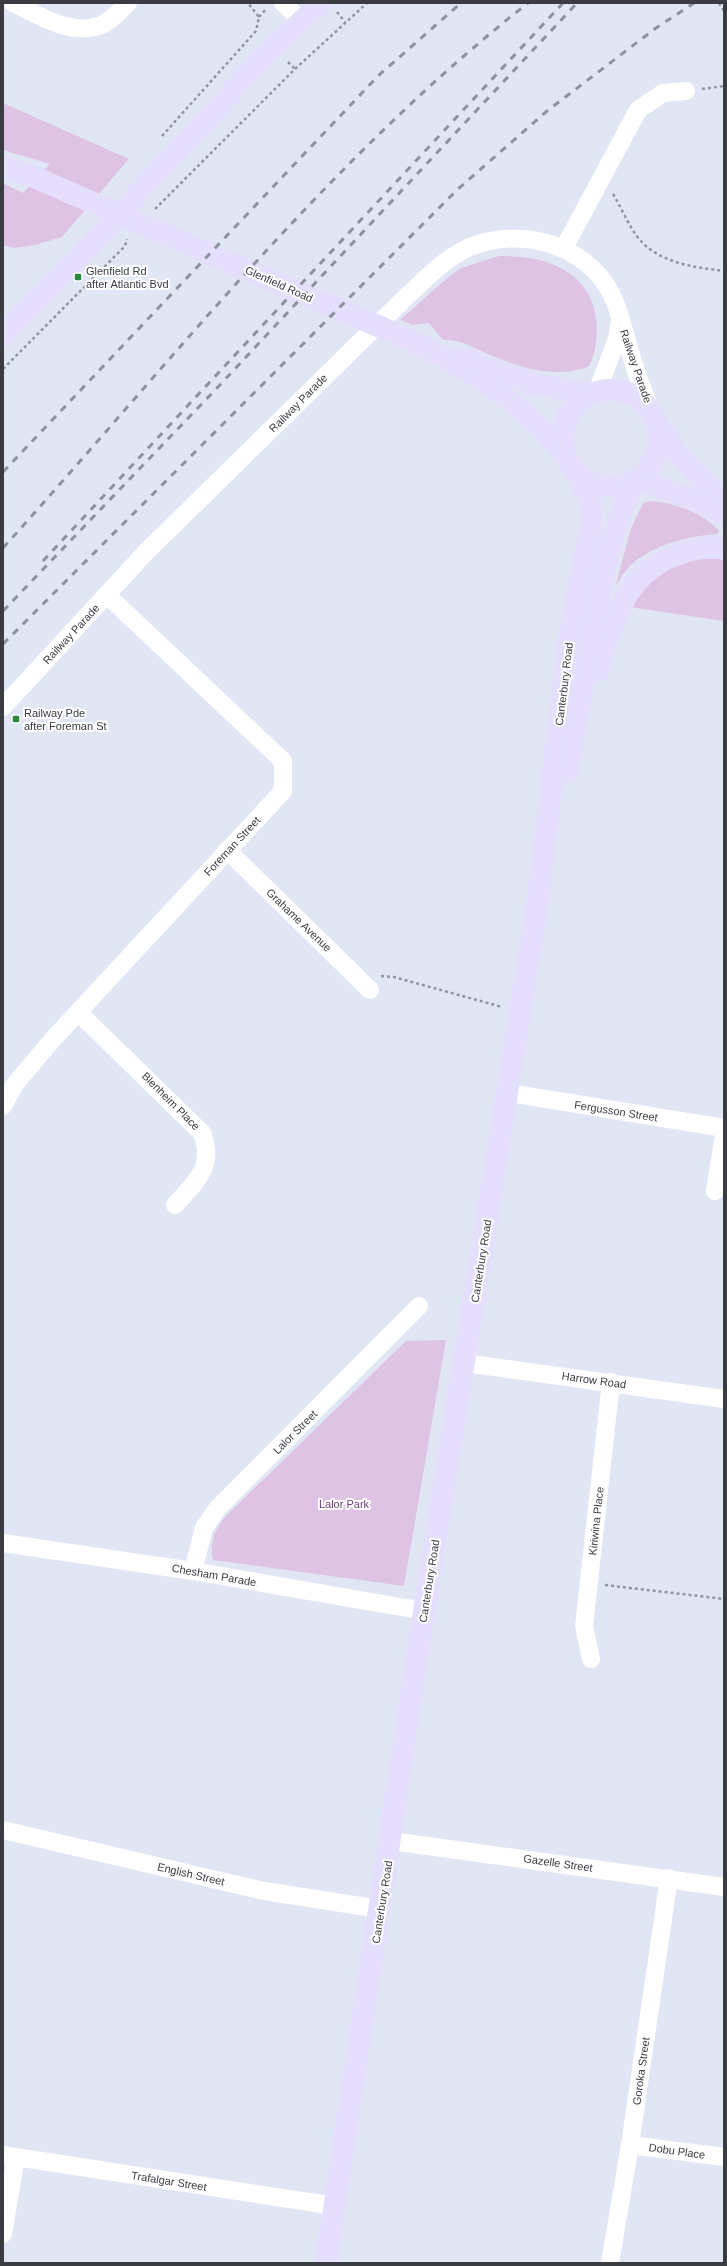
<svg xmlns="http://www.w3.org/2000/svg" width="727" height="2266" viewBox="0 0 727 2266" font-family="Helvetica,sans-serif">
<rect width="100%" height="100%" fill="#e1e6f5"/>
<g fill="#dec3e4">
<polygon points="3,103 129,159 62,237 35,245 14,248 3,245 3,183 23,193 50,164 3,150"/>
<path d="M499,256C525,256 552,259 573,276C596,294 601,327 594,353C592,359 591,366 585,368C550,378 519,367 488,354C471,347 462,339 443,340L429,323L413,325L400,320L445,280L461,268Z"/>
<path d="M652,501C675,503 704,513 719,531L717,534C688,536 651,545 629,567C624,572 620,580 616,585L630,531L643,503Z"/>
<path d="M701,556H724V621L629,607C654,576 662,568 701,556Z"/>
<path d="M446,1340L404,1586L213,1560C209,1544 215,1529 225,1517L406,1341Z"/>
</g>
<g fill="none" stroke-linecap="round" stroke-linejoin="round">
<g stroke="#9295a0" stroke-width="2.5" stroke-dasharray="3 3" stroke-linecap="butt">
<polyline points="719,3 724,11"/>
<polyline points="337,12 345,22"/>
<polyline points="259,17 267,8"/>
<polyline points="288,62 295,69"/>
<polyline points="702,89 724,86"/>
<polyline points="162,136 256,31 259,17 248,3"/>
<path d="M613,194C621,207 627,222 636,235C656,263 693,267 724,271"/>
<polyline points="155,209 295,69 367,3"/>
<polyline points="3,369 125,246 127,239"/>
<polyline points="381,976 394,977 502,1007"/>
<polyline points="605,1585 724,1599"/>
</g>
<g stroke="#fff" stroke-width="18">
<path d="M13,3C38,15 72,37 101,25C111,21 120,11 128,3"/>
<polyline points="283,3 301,20"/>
<polyline points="564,248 638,110 663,93 686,91"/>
<polyline points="597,392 617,339 620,321"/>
<path d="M3,707L146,552L404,299C424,281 444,258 470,247C521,226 586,244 612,295C619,310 623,327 628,344C634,367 642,390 652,412"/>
<polyline points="227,850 370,990"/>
<path d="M78,1012L202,1133C215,1167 196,1181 175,1205"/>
<polyline points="509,1093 724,1128"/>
<polyline points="3,1106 15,1084 54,1038 283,791 283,761 107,595"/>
<polyline points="715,1191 724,1135"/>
<polyline points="465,1363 724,1399"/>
<polyline points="3,1543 193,1571 424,1611"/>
<polyline points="193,1571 204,1528 216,1510 419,1306"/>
<polyline points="591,1659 584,1626 611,1382"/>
<polyline points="3,1830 264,1891 380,1909"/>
<polyline points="391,1841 724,1887"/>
<polyline points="630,2145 724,2157"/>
<polyline points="3,2155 335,2206"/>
<polyline points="3,2234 16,2157"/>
<polyline points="610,2263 630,2145 669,1878"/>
</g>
<g stroke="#e5defd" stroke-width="22">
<path d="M3,166L25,173C109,210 194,247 279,284C382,329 499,366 568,460"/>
<polyline points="3,336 89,247 269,52 321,3"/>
<polyline points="464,358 533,384 592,394"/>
<circle cx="611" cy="438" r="48"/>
<polyline points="658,424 678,454 724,503"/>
<polyline points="637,479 684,496 724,514"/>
<path d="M597,672C611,625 625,573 676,555C691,549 708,546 724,549"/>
<polyline points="567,772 607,559 618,521 634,481"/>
<polyline points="326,2263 424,1611 538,900 568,648 583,562 592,526 590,500 576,472"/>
</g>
<g stroke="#8e929c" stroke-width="3" stroke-dasharray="7 7" stroke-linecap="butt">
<polyline points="3,472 378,76 461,3"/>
<path d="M3,548C172,361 329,159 528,3"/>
<polyline points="43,561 563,3"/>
<polyline points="3,611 218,387 577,3"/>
<polyline points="3,644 458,189 547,111 656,28 694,3"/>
</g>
</g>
<g fill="#2a883a" stroke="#fff" stroke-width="1.5">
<rect x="74" y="273" width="8" height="8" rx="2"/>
<rect x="12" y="715" width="8" height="8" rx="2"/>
</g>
<g text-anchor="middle" stroke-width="4" stroke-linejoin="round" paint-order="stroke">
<g font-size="11" fill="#3a3c42" stroke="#fff" text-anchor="start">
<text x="86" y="275">Glenfield Rd<tspan x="86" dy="13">after Atlantic Bvd</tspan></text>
<text x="24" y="717">Railway Pde<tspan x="24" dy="13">after Foreman St</tspan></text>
</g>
<g font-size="11" fill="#3a3c42" stroke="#fff">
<text transform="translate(279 284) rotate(24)" y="4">Glenfield Road</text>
<text transform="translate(636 366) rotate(71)" y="4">Railway Parade</text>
<text transform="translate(298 403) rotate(-45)" y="4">Railway Parade</text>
<text transform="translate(71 634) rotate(-47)" y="4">Railway Parade</text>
<text transform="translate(564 684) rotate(-83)" y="4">Canterbury Road</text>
<text transform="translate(232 846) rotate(-47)" y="4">Foreman Street</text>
<text transform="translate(299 920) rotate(44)" y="4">Grahame Avenue</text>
<text transform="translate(171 1101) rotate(45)" y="4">Blenheim Place</text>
<text transform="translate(616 1111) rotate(9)" y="4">Fergusson Street</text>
<text transform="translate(481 1261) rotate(-81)" y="4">Canterbury Road</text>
<text transform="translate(594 1380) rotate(8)" y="4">Harrow Road</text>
<text transform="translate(295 1432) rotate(-45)" y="4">Lalor Street</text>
<text transform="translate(596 1521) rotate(-84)" y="4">Kiriwina Place</text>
<text transform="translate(214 1575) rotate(10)" y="4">Chesham Parade</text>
<text transform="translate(429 1581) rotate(-81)" y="4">Canterbury Road</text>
<text transform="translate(558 1863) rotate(8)" y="4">Gazelle Street</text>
<text transform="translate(191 1874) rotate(13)" y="4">English Street</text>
<text transform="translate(382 1902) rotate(-81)" y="4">Canterbury Road</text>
<text transform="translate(641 2071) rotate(-82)" y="4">Goroka Street</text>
<text transform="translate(677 2151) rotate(8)" y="4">Dobu Place</text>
<text transform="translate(169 2181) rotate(9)" y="4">Trafalgar Street</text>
</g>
<g font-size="11" fill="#6c3d77" stroke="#fff">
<text x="344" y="1508">Lalor Park</text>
</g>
</g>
<rect width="727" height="2266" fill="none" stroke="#3a3c42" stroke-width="8"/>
</svg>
